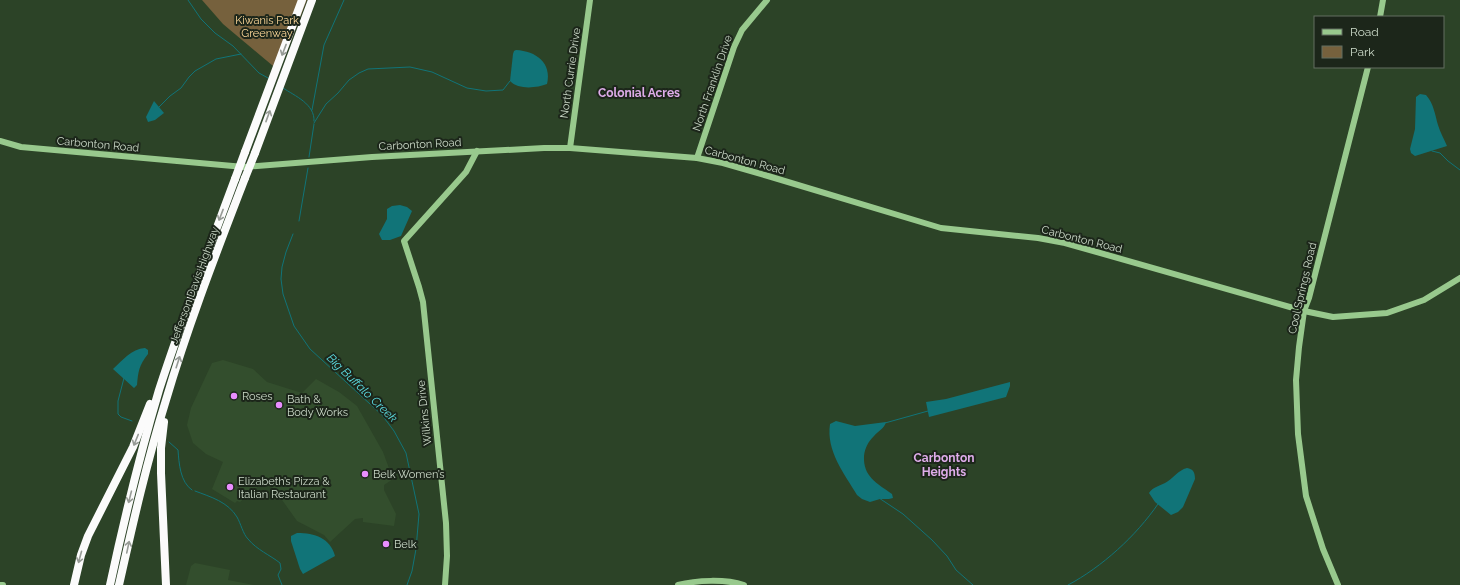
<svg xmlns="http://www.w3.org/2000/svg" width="1460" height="585" viewBox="0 0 1460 585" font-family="Raleway,sans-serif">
<rect width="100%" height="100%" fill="#2c4327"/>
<g fill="#334e2d">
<polygon points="223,360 253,369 267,382 302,393 316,379 339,392 357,406 383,452 393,479 384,485 384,490 396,514 394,526 363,522 363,518 355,519 330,542 324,535 297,521 275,490 268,483 260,480 257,482 260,485 240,502 237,501 235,503 212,489 223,462 206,454 193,443 187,425 191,408 212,363"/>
<polygon points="195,563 230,570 228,580 254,585 186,585 191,566"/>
</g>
<polygon fill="#76613d" points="202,0 307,0 279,71 223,24"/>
<g fill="#117478">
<path d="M516,50C536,51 552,63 547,84C537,88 518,90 510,81L513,54L514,51Z"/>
<path d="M1420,94L1426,95C1434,104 1435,115 1438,125C1440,132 1444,139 1447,146L1415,156L1411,153L1410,149L1415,129L1416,97Z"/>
<polygon points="154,101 164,113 155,120 148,122 146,117"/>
<polygon points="400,205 407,207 412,211 401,236 390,240 382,240 379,234 387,219 387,209 392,206"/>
<path d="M145,348L148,350V354C139,365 138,372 137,385L134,388L113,369C123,360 131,349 145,348Z"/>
<polygon points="1010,382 1010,386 1006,397 929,417 926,402 946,399"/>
<path d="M836,421L855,426L886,422C884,429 878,431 874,436C868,442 865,448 864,456C863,477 877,483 892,494L893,498L889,499H880L870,502L862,499L857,495C844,473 826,451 830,424Z"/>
<path d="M1187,468C1193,469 1195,472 1195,479L1183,507L1178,512L1171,515L1155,502L1149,493C1153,487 1159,486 1165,483C1173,479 1178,470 1187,468Z"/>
<path d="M297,533C315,533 330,538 335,556L303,574L300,569L291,541V536Z"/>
</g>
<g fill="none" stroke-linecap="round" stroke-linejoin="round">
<g stroke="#117478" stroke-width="1">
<polyline points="188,0 201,19 215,33 233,46 259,73 268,78"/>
<path d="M283,88C295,96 315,104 314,121"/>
<polyline points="159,107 170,96 181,88 189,77 195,71 216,59 241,54"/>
<polyline points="312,110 324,45 344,0"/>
<polyline points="314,123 326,104 338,93 349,80 359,73 368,69 410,67 432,72 467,88 486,91 503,90 510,81"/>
<polyline points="1432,151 1440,153 1448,161 1460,170"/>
<polyline points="309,157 314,124"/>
<polyline points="299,221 308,168"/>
<polyline points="293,234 286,252 282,267 281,279 283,294 294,326 310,349 382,415 394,431 406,453 419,514 416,549 412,571 407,585"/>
<polyline points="124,378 118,401 118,414 121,417 132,421"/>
<polyline points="885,423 928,411"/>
<path d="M169,442L178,450C179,463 180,482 192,490"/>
<path d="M195,491C211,497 228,502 237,517C241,524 243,534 248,539C257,550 270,555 280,563L281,569L278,575L282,585"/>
<polyline points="879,498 903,514 932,540 947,556 956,570 973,585"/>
<path d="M1068,585C1102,567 1136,536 1158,504"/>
</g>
<g stroke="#98c98d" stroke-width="6">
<polyline points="1380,17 1383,0"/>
<polyline points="0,141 21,147 244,167 372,157 544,148 570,148 697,158 723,163 768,176 941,228 1038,238 1065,243 1304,311 1333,317 1387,313 1424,300 1460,278"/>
<polyline points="570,148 590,0"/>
<polyline points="697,158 734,47 742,30 767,0"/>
<polyline points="0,585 3,585"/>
<polyline points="445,585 447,556 446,523 423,302 419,287 404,241 466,172 477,151"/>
<path d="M678,585C696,580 726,579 744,585"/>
<polyline points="1338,585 1323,549 1306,496 1298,434 1296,380 1299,347 1304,311 1309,298 1368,67"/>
</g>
<g stroke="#fbfbfb" stroke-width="8">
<polyline points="245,152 302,0"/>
<polyline points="255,153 312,0"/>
<polyline points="164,422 161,448 161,473 166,585"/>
<polyline points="74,585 81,555 88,536 133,447 150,404"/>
<path d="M110,585C124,520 140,454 159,390C182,319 209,249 235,179"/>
<path d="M119,585C133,523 147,461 166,400C188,325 217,251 245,178"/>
</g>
<g stroke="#fbfbfb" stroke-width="8">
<polyline points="245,178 255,153"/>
<polyline points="235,179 245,152"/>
</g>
</g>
<defs><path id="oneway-shaft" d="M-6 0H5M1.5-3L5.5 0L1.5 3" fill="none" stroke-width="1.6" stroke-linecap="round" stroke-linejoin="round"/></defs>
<g stroke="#979b96">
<use href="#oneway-shaft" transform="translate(284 50) rotate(111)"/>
<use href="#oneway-shaft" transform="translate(268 116) rotate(-70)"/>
<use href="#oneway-shaft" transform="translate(221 215) rotate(111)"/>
<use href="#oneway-shaft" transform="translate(178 362) rotate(-72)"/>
<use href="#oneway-shaft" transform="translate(136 440) rotate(112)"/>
<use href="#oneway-shaft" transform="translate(130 497) rotate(104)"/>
<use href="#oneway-shaft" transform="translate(128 547) rotate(-78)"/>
<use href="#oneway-shaft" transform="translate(80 557) rotate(105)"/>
</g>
<g fill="#e98efe" stroke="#1c261a" stroke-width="1.5">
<circle cx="234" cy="396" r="4"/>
<circle cx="279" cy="405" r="4"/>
<circle cx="365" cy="474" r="4"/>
<circle cx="230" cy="487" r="4"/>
<circle cx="386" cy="544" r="4"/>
</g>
<g text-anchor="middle" stroke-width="4" stroke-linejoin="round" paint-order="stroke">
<g font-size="11" fill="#ffd99a" stroke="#1c261a">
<text x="267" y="24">Kiwanis Park<tspan x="267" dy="13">Greenway</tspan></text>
</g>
<g font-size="11" fill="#ccdac9" stroke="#1c261a">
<text transform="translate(570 73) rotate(-82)" y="4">North Currie Drive</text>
<text transform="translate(712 83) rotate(-71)" y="4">North Franklin Drive</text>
<text transform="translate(98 144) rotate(5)" y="4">Carbonton Road</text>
<text transform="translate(420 144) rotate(-3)" y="4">Carbonton Road</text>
<text transform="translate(745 160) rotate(15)" y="4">Carbonton Road</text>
<text transform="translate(1082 239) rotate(14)" y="4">Carbonton Road</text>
<text transform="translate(194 285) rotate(-70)" y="4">Jefferson Davis Highway</text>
<text transform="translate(1302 288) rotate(-77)" y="4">Cool Springs Road</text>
<text transform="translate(424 413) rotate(-96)" y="4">Wilkins Drive</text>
</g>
<g font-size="11" fill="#ccdac9" stroke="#1c261a" text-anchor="start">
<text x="242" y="400">Roses</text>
<text x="287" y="403">Bath &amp;<tspan x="287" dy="13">Body Works</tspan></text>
<text x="373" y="478">Belk Women’s</text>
<text x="238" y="485">Elizabeth’s Pizza &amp;<tspan x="238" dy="13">Italian Restaurant</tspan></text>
<text x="394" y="548">Belk</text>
</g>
<g font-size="12" font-weight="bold" fill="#deace9" stroke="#1c261a">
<text x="639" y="97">Colonial Acres</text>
<text x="944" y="462">Carbonton<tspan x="944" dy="14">Heights</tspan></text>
</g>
<g font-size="12" font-style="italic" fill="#5ddee4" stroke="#1c261a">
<text transform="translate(362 388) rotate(44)" y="4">Big Buffalo Creek</text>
</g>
</g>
<rect x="1314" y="16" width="130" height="52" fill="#1c261a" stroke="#626e60"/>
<rect x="1322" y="29" width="20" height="6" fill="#98c98d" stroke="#626e60"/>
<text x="1350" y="36" font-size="12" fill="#ccdac9">Road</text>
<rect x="1322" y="46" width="20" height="12" fill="#76613d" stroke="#626e60"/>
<text x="1350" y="56" font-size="12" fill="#ccdac9">Park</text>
</svg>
